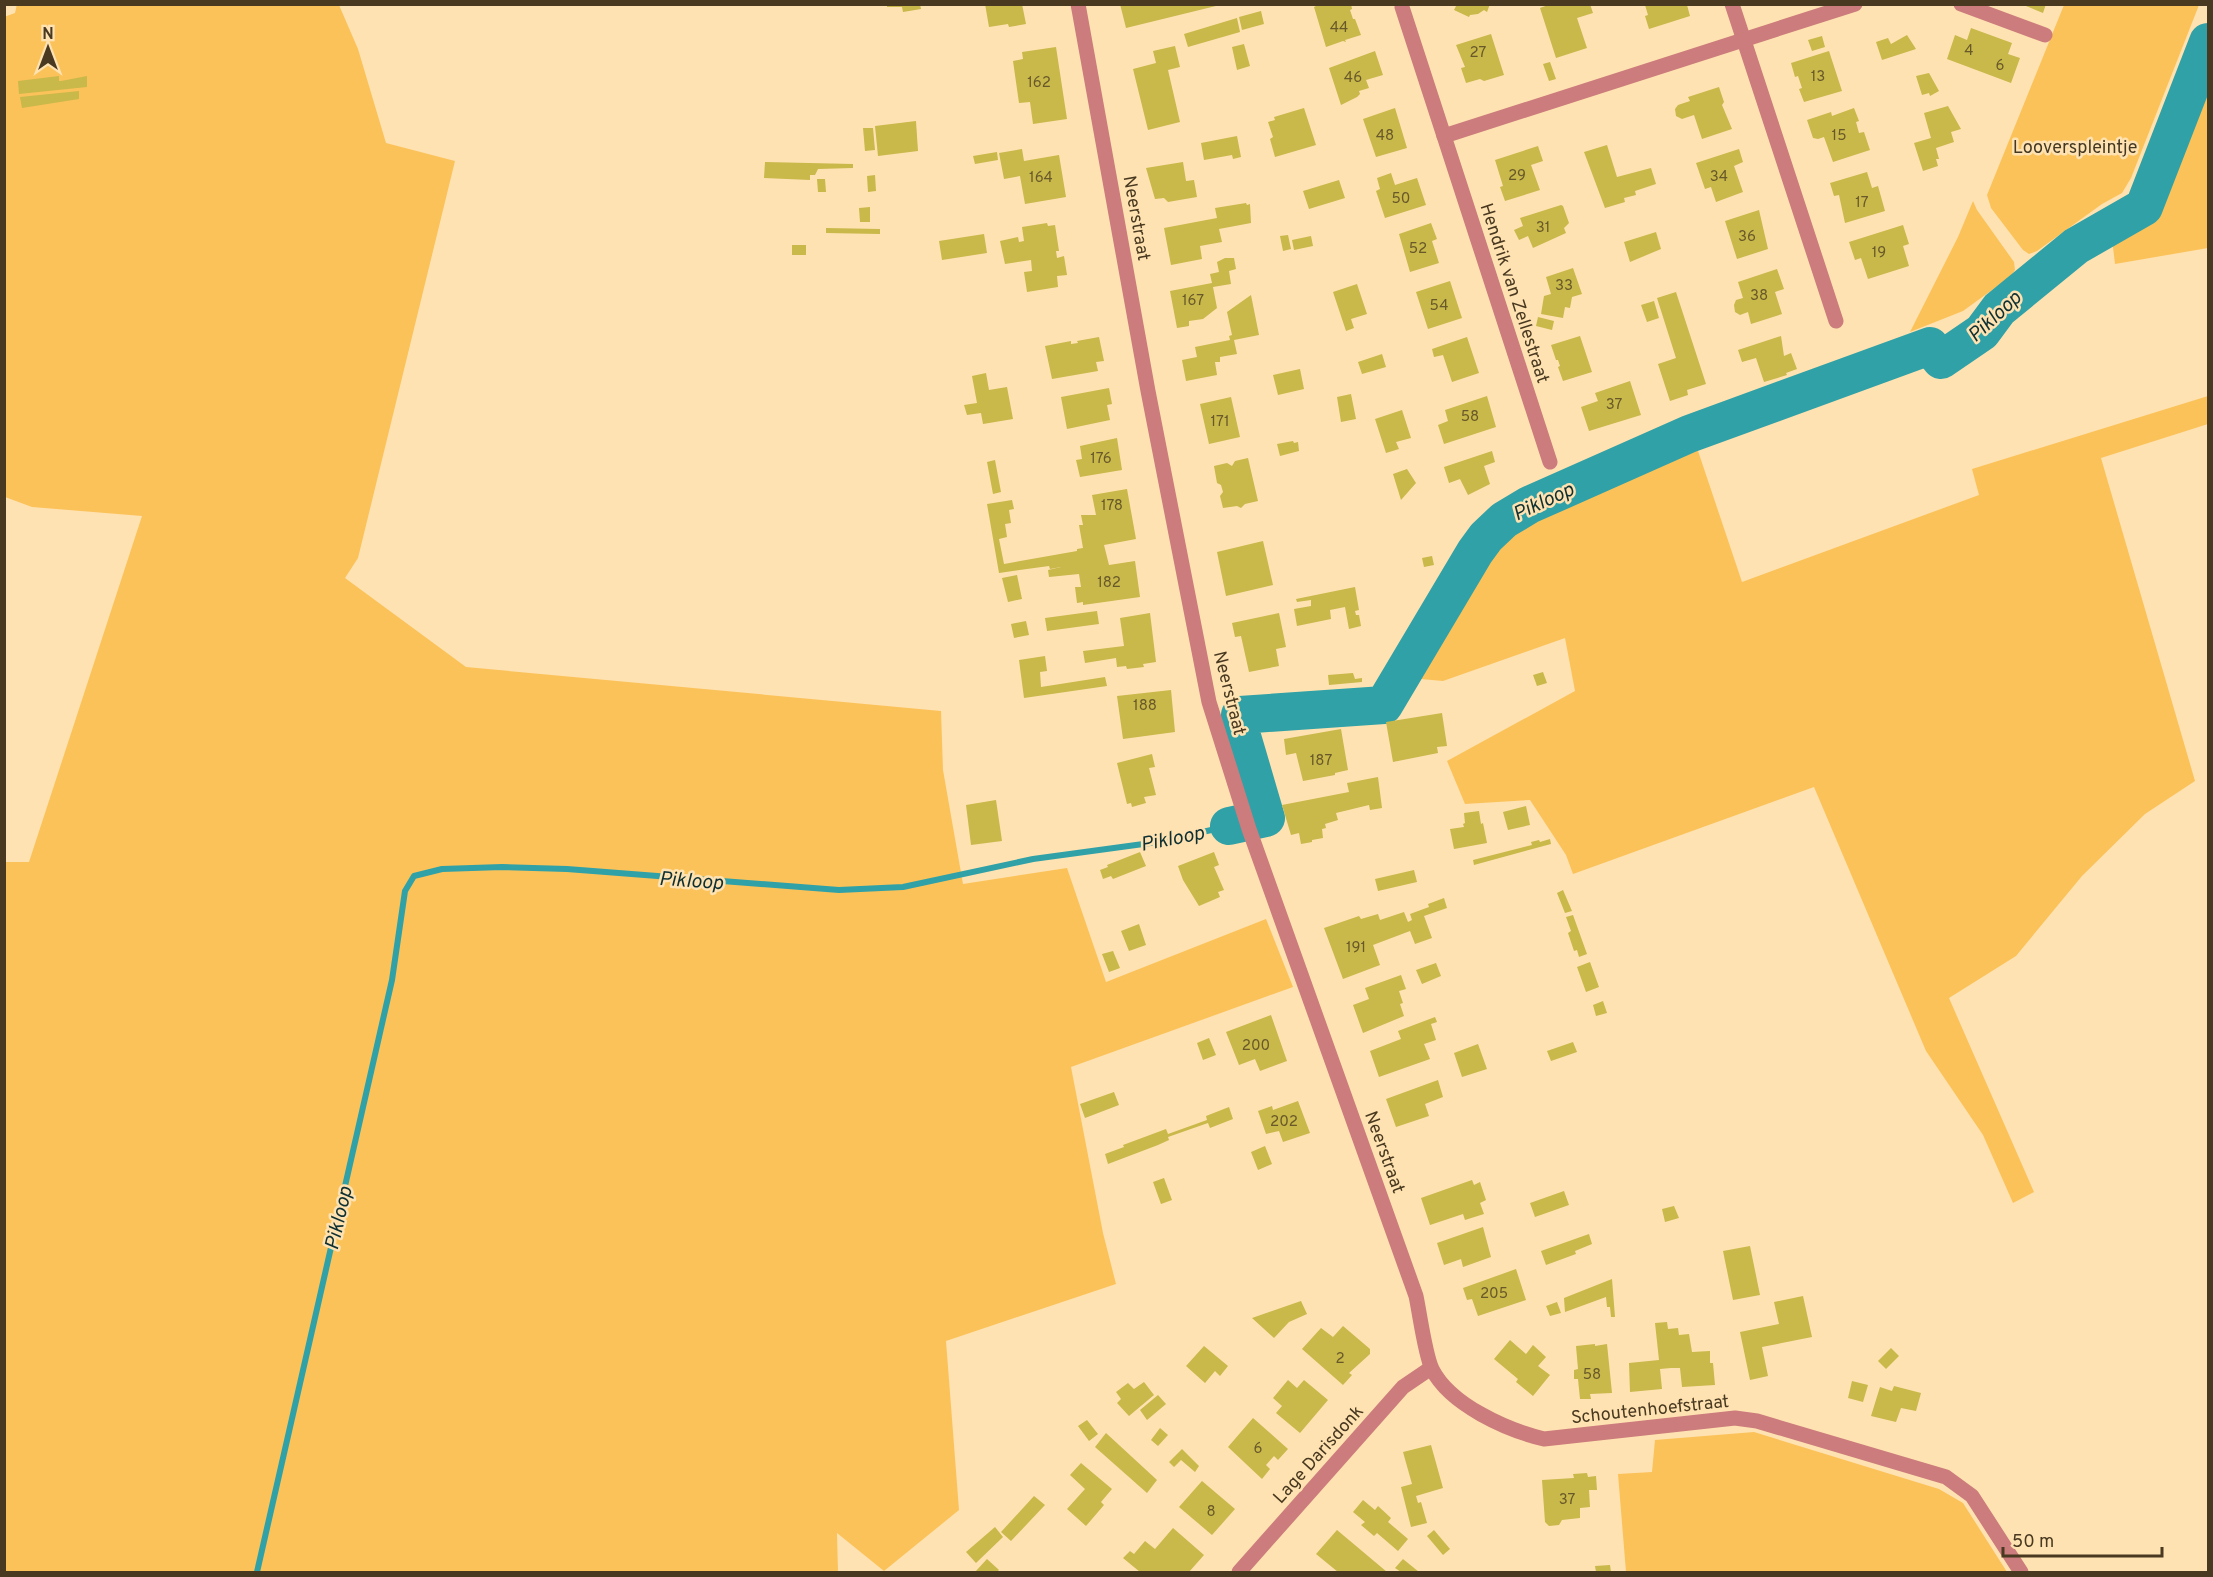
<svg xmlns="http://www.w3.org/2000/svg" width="2213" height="1577" viewBox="0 0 2213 1577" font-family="Overpass,sans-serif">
<rect width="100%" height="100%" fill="#ffe2b1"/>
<g fill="#fbc25a">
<polygon points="17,4 339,5 358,49 386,143 455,161 358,558 345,578 466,667 941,711 943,770 963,884 1067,868 1106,982 1266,919 1293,987 1071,1067 1103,1233 1116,1284 946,1341 959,1510 884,1571 837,1533 838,1572 5,1572 5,862 29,862 142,516 32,507 5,497 4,17 15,13"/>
<polygon points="2064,5 2199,5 2131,178 2122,193 2102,204 2037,251 2029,254 2023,250 1991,208 1987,195"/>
<polygon points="2208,47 2208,248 2115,264 2111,230 2144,207"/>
<polygon points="1973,201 1977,210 2014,262 2015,270 2010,277 1963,311 1910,332 1958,237"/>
<path d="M2208,396V424L2101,458L2195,781L2145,814L2082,876L2016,956L1949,998L2034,1192L2013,1203L1983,1135L1926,1051L1814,787L1573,874L1566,855L1530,800L1465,804L1447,761L1575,691L1565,638L1443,681L1387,676L1475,552C1492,529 1504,519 1529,505L1693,436L1742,582L1979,495L1972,469Z"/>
<polygon points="1754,1432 1939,1489 1963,1503 2007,1572 1626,1572 1618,1474 1652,1472 1655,1440"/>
</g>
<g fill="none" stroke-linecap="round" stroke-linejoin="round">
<polyline stroke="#30a1a7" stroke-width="6" points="257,1572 392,980 405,891 414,876 442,869 502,867 567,869 839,890 903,887 1033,859 1158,842 1229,826"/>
<polyline stroke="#30a1a7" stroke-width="38" points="1229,826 1266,818 1239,726 1240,715 1384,705 1475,552 1486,537 1504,520 1529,505 1689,434 1930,346 1941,360 1982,332 1999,309 2076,246 2144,207 2208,42"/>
</g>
<g fill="#c9b84a">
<polygon points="887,4 920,4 921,9 903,12 902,7 887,7"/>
<polygon points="985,4 1022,4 1026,24 1009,27 1008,24 989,27"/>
<polygon points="1120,4 1220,4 1220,5 1126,28"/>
<polygon points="1320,4 1351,4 1352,9 1350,10 1353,19 1355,19 1361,35 1345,40 1346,42 1343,41 1326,47 1314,7"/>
<polygon points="1457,4 1490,4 1487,12 1484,10 1478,14 1470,15 1469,17 1454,10"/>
<polygon points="1551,4 1590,4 1593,13 1577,18 1587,48 1556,58 1540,8"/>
<polygon points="2021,4 2046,4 2043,13"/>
<polygon points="1645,5 1687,5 1690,16 1649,29 1645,16 1648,15"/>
<polygon points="1261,11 1264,24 1242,30 1239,17"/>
<polygon points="1237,18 1240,32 1188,47 1184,34"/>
<polygon points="1971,28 2012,43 2008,54 2020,58 2011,83 1947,59 1955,35 1967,40"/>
<polygon points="1491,34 1504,75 1484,81 1480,79 1466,83 1461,68 1465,67 1456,45"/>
<polygon points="1907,35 1916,49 1882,60 1876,42 1888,38 1891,44"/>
<polygon points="1822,36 1825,47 1812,51 1808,40"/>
<polygon points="1244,44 1250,66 1237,70 1232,47"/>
<polygon points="1175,46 1180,67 1168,70 1180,122 1148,130 1133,69 1156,63 1153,51"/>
<polygon points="1056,47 1067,119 1033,124 1030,102 1019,103 1013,61 1023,59 1022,52"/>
<polygon points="1375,51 1383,75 1366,80 1369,88 1359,91 1360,94 1357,97 1341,105 1329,68"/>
<polygon points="1829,51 1842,91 1804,102 1799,89 1802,88 1798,76 1795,77 1791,63"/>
<polygon points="1550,62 1556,79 1549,81 1543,64"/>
<polygon points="1929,73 1939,91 1930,96 1929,93 1922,95 1916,76"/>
<polygon points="59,76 59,81 61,81 87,76 87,87 19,94 18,81"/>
<polygon points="1719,87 1724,102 1722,105 1732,129 1702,139 1694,115 1682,119 1676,116 1675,109 1678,105 1690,101 1688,97"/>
<polygon points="79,91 79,99 22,108 20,97"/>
<polygon points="1948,106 1961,129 1951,132 1954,142 1936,148 1939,159 1936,159 1938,166 1923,171 1914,143 1931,138 1924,113"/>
<polygon points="1304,108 1316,145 1275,157 1270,139 1273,137 1268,122 1275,120 1274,117"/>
<polygon points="1395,108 1407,148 1376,157 1363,119"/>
<polygon points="1854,108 1859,121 1856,122 1859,133 1864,132 1870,150 1833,162 1824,137 1818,139 1813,138 1807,120 1831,112 1832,116"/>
<polygon points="916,121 918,151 878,156 875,126"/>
<polygon points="863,128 873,128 875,150 865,151"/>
<polygon points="1237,136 1241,157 1233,159 1232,155 1204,160 1201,143"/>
<polygon points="1607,145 1617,177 1651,168 1656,184 1635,191 1636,195 1624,198 1625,202 1605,208 1584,152"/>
<polygon points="1538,146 1543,161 1531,165 1540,190 1505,201 1500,187 1503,186 1495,160"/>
<polygon points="1022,149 1024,161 1059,155 1066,197 1025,204 1020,176 1004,179 999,153"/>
<polygon points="1739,149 1743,162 1734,166 1743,192 1716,202 1711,187 1705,189 1696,163"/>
<polygon points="997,152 998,160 975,164 973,156"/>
<polygon points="765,162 853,164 853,168 818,169 815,175 810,175 810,180 764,178"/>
<polygon points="1183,162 1186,181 1194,180 1197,197 1168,202 1164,198 1155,199 1146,168"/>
<polygon points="1867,172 1872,188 1878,186 1885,211 1845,223 1839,195 1834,196 1830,183"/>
<polygon points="1391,173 1395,185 1417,178 1426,205 1385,218 1376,191 1380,189 1377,178"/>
<polygon points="875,175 876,191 868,192 867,176"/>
<polygon points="817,179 825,179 826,192 818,192"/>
<polygon points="1339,180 1345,198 1309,209 1303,191"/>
<polygon points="1246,203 1247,205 1250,204 1251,223 1219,229 1222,242 1200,246 1202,259 1171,265 1164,228 1217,218 1215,208"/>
<polygon points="1561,205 1563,206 1569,223 1564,228 1566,233 1533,248 1528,236 1519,240 1514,230 1523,226 1520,218"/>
<polygon points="870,207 870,222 860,222 859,208"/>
<polygon points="1759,210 1768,249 1737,259 1725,221"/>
<polygon points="1047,223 1048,226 1055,225 1059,251 1056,251 1057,258 1064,256 1067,275 1057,276 1058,287 1027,292 1024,272 1032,271 1031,260 1005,264 1000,241 1018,237 1019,242 1024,241 1022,227"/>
<polygon points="1431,223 1437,239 1432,241 1439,263 1410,272 1399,234"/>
<polygon points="1903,225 1909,244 1903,246 1909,266 1868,279 1861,258 1855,260 1849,242"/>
<polygon points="826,228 880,229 880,234 826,233"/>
<polygon points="1656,232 1661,249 1630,262 1624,242"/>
<polygon points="984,234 987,253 942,260 939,241"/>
<polygon points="1288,235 1291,249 1283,251 1280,236"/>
<polygon points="1311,236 1313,246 1294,250 1292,240"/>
<rect x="792" y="245" width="14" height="10"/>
<polygon points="1225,258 1234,258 1236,269 1229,271 1231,284 1213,287 1217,308 1203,319 1189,321 1189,326 1177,328 1170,291 1212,283 1210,274 1219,272 1217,262"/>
<polygon points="1573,268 1582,294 1572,297 1570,308 1565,307 1563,318 1541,314 1544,296 1551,294 1546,277"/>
<polygon points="1777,269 1784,289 1775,292 1782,314 1751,324 1748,312 1740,315 1735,312 1734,305 1736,300 1743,298 1738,282"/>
<polygon points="1450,281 1462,318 1428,329 1416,292"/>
<polygon points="1357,284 1367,314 1351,319 1354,328 1346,331 1333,292"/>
<polygon points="1676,292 1706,384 1687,390 1688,395 1670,401 1658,364 1676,358 1657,298"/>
<polygon points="1251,295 1259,335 1234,340 1237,354 1220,357 1220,362 1215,362 1217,375 1186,381 1182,360 1197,357 1195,347 1230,340 1229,336 1232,335 1227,312"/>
<polygon points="1654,301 1659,318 1647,322 1641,305"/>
<polygon points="1538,317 1554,321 1552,330 1536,326"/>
<polygon points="1580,336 1592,372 1563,381 1558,367 1560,366 1558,360 1556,360 1551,345"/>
<polygon points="1781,336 1784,356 1791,353 1797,369 1786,373 1787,375 1764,382 1756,358 1742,362 1738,350"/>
<polygon points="1099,337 1104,361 1096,362 1098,371 1052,379 1045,346 1071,341 1071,344 1078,343 1077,341"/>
<polygon points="1467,337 1479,373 1452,382 1443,355 1434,357 1432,349"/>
<polygon points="1382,354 1386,367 1362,374 1358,362"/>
<polygon points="1300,369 1304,389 1278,395 1273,375"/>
<polygon points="986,373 989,390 1007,387 1013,419 983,424 981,413 967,415 964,405 977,403 972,376"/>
<polygon points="1630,381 1641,415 1589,431 1581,407 1598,401 1595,393"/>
<polygon points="1109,388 1112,404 1107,405 1110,420 1067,429 1061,397"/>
<polygon points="1351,394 1356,419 1341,422 1337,397"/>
<polygon points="1487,396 1496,427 1444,444 1438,425 1448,421 1445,410"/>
<polygon points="1231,397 1240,437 1209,444 1200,404"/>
<polygon points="1402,410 1411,438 1396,442 1399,449 1386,453 1375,419"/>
<polygon points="1117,438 1122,470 1080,477 1076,460 1082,459 1080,446"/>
<polygon points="1293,441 1294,443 1298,442 1299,451 1280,456 1277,444"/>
<polygon points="1492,451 1495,462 1484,466 1490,484 1468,495 1460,479 1449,483 1444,467"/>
<polygon points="1248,458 1258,501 1245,504 1241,508 1237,506 1223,508 1220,496 1223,492 1221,485 1217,483 1214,466 1227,463 1232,466 1235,461"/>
<polygon points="995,460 1001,492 993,494 987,462"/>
<polygon points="1407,469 1416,483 1401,500 1393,474"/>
<polygon points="1127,489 1136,539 1104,545 1109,565 1135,561 1140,597 1083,605 1083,602 1077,603 1075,587 1081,587 1079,574 1049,577 1048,570 1061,567 1050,569 1049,566 999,573 987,504 1012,500 1014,509 1009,510 1011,523 1005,524 1007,537 999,539 1004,564 1077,551 1077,549 1083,548 1079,525 1083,525 1081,515 1096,515 1092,495"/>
<polygon points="1263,541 1273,585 1226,596 1217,552"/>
<polygon points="1432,556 1434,565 1424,567 1422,558"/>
<polygon points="1017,575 1022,599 1008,602 1002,578"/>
<polygon points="1355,587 1359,610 1355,611 1356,615 1359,615 1361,626 1349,629 1345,607 1330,610 1331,619 1297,626 1294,609 1311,606 1311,600 1297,602 1296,599"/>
<polygon points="1097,611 1099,624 1047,631 1045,618"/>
<polygon points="1150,613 1156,662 1143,664 1144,667 1127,669 1126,666 1117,667 1116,658 1085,663 1083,651 1124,646 1120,618"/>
<polygon points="1279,613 1286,647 1276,649 1279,666 1249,672 1241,636 1235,637 1232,623"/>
<polygon points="1026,621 1029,635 1014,638 1011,624"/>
<polygon points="1045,656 1047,671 1040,672 1041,687 1105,677 1107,686 1024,698 1019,660"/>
<polygon points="1543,672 1547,683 1537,686 1533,675"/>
<polygon points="1353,673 1355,679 1362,678 1362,682 1329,685 1328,675"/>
<polygon points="1171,690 1175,732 1123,739 1117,696"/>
<polygon points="1442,713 1447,746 1437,747 1438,753 1393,762 1386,722"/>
<polygon points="1341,729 1348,770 1335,773 1335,775 1303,781 1296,753 1286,755 1284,739"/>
<polygon points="1152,754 1155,767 1149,768 1156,795 1144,797 1146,803 1132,807 1131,803 1127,804 1117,763"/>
<polygon points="1378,777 1382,808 1370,810 1369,805 1336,813 1338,820 1325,824 1326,828 1322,829 1323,838 1312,840 1312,842 1301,844 1299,833 1291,835 1282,805 1349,792 1347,783"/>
<polygon points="996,800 1002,841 971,845 966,805"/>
<polygon points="1526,806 1530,825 1508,830 1503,812"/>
<polygon points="1479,811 1481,824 1483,823 1487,843 1454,849 1450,829 1464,827 1463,824 1465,823 1464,813"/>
<polygon points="1550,839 1551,844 1474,865 1473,860 1532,845 1531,842 1539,840 1540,842"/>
<polygon points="1140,852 1146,866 1113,879 1111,876 1103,879 1100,870 1108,867 1107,865"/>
<polygon points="1214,852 1219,865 1214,867 1224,890 1218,892 1220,897 1199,906 1183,880 1178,866"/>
<polygon points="1414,870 1417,882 1378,891 1375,879"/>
<polygon points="1563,890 1572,911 1565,913 1557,893"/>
<polygon points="1444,898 1447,908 1424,916 1432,938 1415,944 1410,931 1373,945 1380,965 1343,979 1324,928 1359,916 1361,919 1378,914 1380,920 1404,912 1408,922 1412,920 1410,914 1429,907 1428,904"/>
<polygon points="1573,915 1587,954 1579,957 1577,950 1574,951 1568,933 1571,931 1566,917"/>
<polygon points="1139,924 1146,945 1129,951 1121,931"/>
<polygon points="1113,951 1120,968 1109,972 1102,954"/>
<polygon points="1590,962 1599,987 1586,992 1577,967"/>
<polygon points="1436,963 1441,976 1422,984 1416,970"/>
<polygon points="1401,975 1406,989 1399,991 1403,1003 1400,1004 1404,1016 1363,1033 1353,1005 1369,999 1365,988"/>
<polygon points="1603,1001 1607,1013 1596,1016 1593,1005"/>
<polygon points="1271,1015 1287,1061 1260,1071 1255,1059 1239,1065 1226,1032"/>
<polygon points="1435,1017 1437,1022 1431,1024 1436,1040 1424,1044 1430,1059 1379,1077 1370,1051 1401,1039 1398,1031"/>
<polygon points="1209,1038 1216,1055 1203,1060 1197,1043"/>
<polygon points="1573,1042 1577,1052 1551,1061 1547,1051"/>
<polygon points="1478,1044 1487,1069 1462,1077 1454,1053"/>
<polygon points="1438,1080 1443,1097 1425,1104 1429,1116 1396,1127 1386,1099"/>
<polygon points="1114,1092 1119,1105 1085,1118 1080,1104"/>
<polygon points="1298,1101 1310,1133 1283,1142 1279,1131 1266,1134 1258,1111 1272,1106 1273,1110"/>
<polygon points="1229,1107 1233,1119 1210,1128 1208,1123 1168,1137 1169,1140 1158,1145 1108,1164 1105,1154 1124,1147 1123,1145 1166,1129 1168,1134 1207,1120 1206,1116"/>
<polygon points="1265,1146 1272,1164 1258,1170 1251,1152"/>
<polygon points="1164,1178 1172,1200 1161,1204 1153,1182"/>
<polygon points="1472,1180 1474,1185 1480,1182 1486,1200 1480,1203 1484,1214 1465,1220 1463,1214 1430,1225 1421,1198"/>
<polygon points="1564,1191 1569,1205 1535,1217 1530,1203"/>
<polygon points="1674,1206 1679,1218 1665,1222 1662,1209"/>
<polygon points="1483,1227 1491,1257 1463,1267 1461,1259 1444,1265 1437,1243"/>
<polygon points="1589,1234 1592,1244 1575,1251 1576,1254 1546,1265 1541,1251"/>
<polygon points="1750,1246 1760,1295 1733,1300 1723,1251"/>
<polygon points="1516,1269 1526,1300 1478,1316 1472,1299 1467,1300 1463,1288"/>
<polygon points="1612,1279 1615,1317 1611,1317 1610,1307 1607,1307 1606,1297 1565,1312 1564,1298"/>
<polygon points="1803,1296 1812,1337 1762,1347 1768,1376 1750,1380 1740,1332 1779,1324 1774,1302"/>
<polygon points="1301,1301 1307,1314 1289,1322 1274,1338 1252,1318"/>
<polygon points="1557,1302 1561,1313 1550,1316 1546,1306"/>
<polygon points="1667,1322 1668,1329 1678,1328 1679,1335 1689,1334 1692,1352 1710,1351 1710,1363 1713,1363 1715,1385 1682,1387 1680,1368 1671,1368 1660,1369 1662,1389 1630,1392 1629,1363 1659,1360 1655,1323"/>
<polygon points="1343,1326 1370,1349 1370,1354 1349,1373 1352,1375 1343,1385 1302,1349 1321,1328 1333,1337"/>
<polygon points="1510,1340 1526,1354 1533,1345 1546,1357 1538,1366 1550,1375 1533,1396 1516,1382 1518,1379 1494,1359"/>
<polygon points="1595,1344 1595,1346 1607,1344 1612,1393 1590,1394 1591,1399 1580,1399 1578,1379 1574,1379 1574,1370 1578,1369 1576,1346"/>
<polygon points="1204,1346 1228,1366 1220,1376 1215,1371 1205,1383 1186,1366"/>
<polygon points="1891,1348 1899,1356 1886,1369 1878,1361"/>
<polygon points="1288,1380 1297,1388 1304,1380 1328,1400 1300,1433 1276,1413 1282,1406 1273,1398"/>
<polygon points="1852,1381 1868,1385 1863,1402 1848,1398"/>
<polygon points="1144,1382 1154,1395 1129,1416 1117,1403 1121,1399 1116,1392 1128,1383 1134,1389"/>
<polygon points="1894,1386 1921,1393 1916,1411 1901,1408 1896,1422 1871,1416 1880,1387 1892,1391"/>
<polygon points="1158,1395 1166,1404 1147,1420 1140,1410"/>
<polygon points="1253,1418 1288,1449 1278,1460 1274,1456 1266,1465 1270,1469 1262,1479 1228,1447"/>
<polygon points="1087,1420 1098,1434 1089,1441 1078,1426"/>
<polygon points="1160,1428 1168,1435 1158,1446 1151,1440"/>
<polygon points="1106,1433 1157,1480 1147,1493 1095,1447"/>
<polygon points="1431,1445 1443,1488 1416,1496 1418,1503 1421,1502 1427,1523 1411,1527 1401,1487 1412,1484 1403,1452"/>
<polygon points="1182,1449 1199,1466 1195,1472 1181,1460 1174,1467 1169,1462"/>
<polygon points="1081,1463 1112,1489 1101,1502 1104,1505 1086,1526 1067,1509 1085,1489 1070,1475"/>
<polygon points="1587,1473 1588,1477 1596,1476 1597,1490 1589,1490 1590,1507 1580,1508 1580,1518 1562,1520 1559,1525 1549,1526 1545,1522 1542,1480 1574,1478 1573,1474"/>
<polygon points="1202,1481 1235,1509 1212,1535 1179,1507"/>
<polygon points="1034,1496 1045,1505 1011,1541 1001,1532"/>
<polygon points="1363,1500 1375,1510 1378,1506 1391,1518 1388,1522 1408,1539 1398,1551 1377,1533 1374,1536 1361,1525 1365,1522 1353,1512"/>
<polygon points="995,1527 1003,1537 976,1563 966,1552"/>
<polygon points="1173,1528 1204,1555 1189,1572 1140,1572 1123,1558 1130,1551 1134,1554 1145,1541 1155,1549"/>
<polygon points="1337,1530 1387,1572 1338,1572 1316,1554"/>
<polygon points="1434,1530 1450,1549 1443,1555 1427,1536"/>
<polygon points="987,1559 999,1570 997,1572 975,1572"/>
<polygon points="1403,1559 1419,1572 1401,1572 1395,1568"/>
<polygon points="1610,1565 1611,1572 1596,1572 1595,1566"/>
</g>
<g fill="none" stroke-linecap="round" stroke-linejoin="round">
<g stroke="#cc7c7c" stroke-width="15">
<path d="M1078,4L1148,391L1209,702L1249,829L1416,1296C1420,1315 1425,1354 1432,1369C1450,1405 1507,1430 1544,1439L1735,1418L1757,1421L1946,1477L1972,1496L2021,1572"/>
<polyline points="1732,4 1836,321"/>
<polyline points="1961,4 2045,35"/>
<polyline points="1402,7 1444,136"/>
<polyline points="1550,462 1444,136 1855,4"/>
<polyline points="1239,1572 1403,1387 1431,1368"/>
</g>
</g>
<g text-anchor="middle" stroke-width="5" stroke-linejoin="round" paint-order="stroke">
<g font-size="15" fill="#68592a">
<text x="1339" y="32">44</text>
<text x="1969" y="55">4</text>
<text x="1478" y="57">27</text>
<text x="2000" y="70">6</text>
<text x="1818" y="81">13</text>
<text x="1353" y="82">46</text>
<text x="1039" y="87">162</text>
<text x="1385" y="140">48</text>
<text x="1839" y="140">15</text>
<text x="1517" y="180">29</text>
<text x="1719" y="181">34</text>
<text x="1041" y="182">164</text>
<text x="1401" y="203">50</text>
<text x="1862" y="207">17</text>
<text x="1543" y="232">31</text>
<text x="1747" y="241">36</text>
<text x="1418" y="253">52</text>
<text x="1879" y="257">19</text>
<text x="1564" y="290">33</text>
<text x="1759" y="300">38</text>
<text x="1193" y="305">167</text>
<text x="1439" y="310">54</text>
<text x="1614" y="409">37</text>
<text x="1470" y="421">58</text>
<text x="1220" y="426">171</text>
<text x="1101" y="463">176</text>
<text x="1112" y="510">178</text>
<text x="1109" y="587">182</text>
<text x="1145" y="710">188</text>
<text x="1321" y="765">187</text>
<text x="1356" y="952">191</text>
<text x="1256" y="1050">200</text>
<text x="1284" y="1126">202</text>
<text x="1494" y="1298">205</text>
<text x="1340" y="1363">2</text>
<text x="1592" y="1379">58</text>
<text x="1258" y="1453">6</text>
<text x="1567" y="1504">37</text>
<text x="1211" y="1516">8</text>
</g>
<g font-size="18" fill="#443822" stroke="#ffe2b1">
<text x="2075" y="153">Looverspleintje</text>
</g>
<g font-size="18" fill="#483920" stroke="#ffe2b1">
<text transform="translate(1137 218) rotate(80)" y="6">Neerstraat</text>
<text transform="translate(1515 293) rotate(72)" y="6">Hendrik van Zellestraat</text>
<text transform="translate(1230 693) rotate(76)" y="6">Neerstraat</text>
<text transform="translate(1385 1152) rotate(70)" y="6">Neerstraat</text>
<text transform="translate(1650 1409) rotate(-6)" y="6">Schoutenhoefstraat</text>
<text transform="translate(1318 1454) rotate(-48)" y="6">Lage Darisdonk</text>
</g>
<g font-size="20" font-style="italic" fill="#0f3032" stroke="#ffe2b1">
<text transform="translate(1994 316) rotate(-43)" y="7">Pikloop</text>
<text transform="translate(1543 501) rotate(-25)" y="7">Pikloop</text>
<text transform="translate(1172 838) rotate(-11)" y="7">Pikloop</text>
<text transform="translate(691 880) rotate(4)" y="7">Pikloop</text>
<text transform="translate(338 1218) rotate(-77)" y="7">Pikloop</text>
</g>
</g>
<rect width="2213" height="1577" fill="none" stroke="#483920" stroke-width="12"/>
<g transform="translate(48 48)" stroke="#ffe2b1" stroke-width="4.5" paint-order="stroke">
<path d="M0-4.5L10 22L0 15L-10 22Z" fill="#483920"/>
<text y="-9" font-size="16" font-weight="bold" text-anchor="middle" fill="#483920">N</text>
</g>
<path d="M2003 1547v9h159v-9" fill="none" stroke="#483920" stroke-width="3"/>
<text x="2012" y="1547" font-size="18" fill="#483920" stroke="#ffe2b1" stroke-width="4.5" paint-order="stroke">50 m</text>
</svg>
